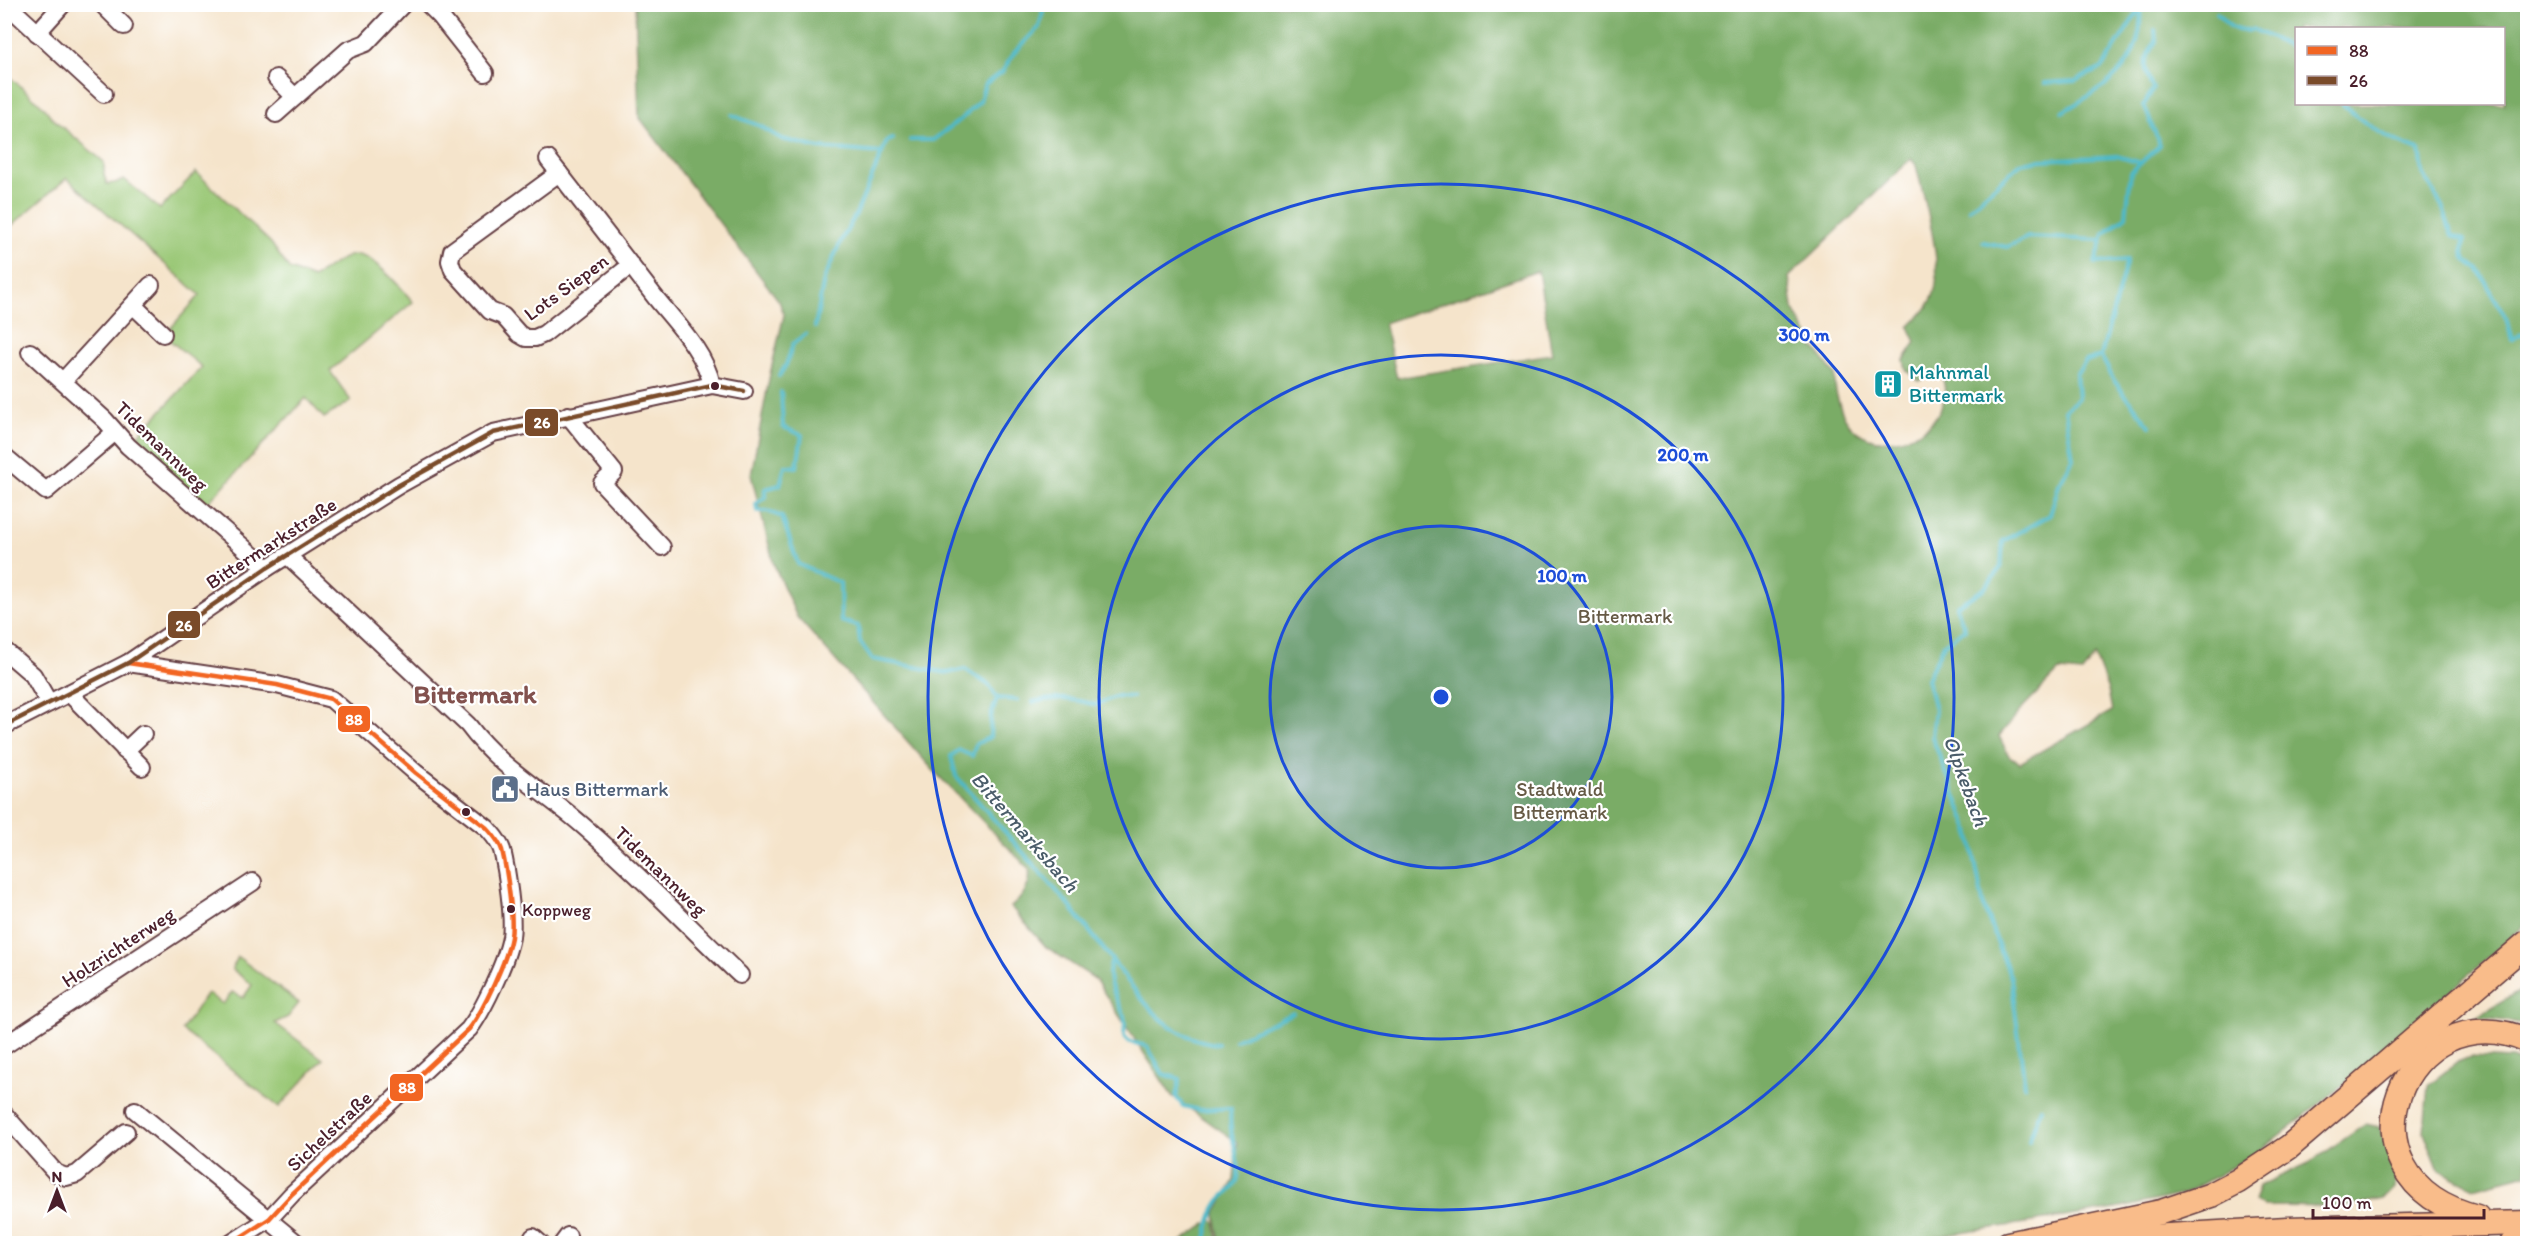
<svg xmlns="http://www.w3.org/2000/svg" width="2532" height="1248" viewBox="0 0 2532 1248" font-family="Itim,sans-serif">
<rect width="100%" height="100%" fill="#fff"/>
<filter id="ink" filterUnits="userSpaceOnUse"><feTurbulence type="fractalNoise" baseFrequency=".0167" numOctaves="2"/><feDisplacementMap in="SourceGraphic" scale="12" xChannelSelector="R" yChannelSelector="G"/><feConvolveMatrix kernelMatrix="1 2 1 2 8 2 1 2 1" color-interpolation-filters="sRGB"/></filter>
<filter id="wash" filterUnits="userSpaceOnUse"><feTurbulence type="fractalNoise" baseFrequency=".008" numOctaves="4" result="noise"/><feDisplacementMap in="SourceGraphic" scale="24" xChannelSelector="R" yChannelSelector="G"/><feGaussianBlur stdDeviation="1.35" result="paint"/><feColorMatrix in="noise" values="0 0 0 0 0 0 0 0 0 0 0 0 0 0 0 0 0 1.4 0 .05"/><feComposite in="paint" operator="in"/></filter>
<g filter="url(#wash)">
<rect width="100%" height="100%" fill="#f5e4cb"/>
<g fill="#99c775" stroke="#727350" stroke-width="1.5">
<path d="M5,73L44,107L52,118L104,162V175L107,184L115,183L124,179L160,209L196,172L271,243L289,269L313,278C325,271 341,256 355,255C372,253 402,289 413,302L330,371L351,401L324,418L306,398L206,505L195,493L191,495L149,457L151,454L141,444L138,447L132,442L202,367L168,339V331L200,295L67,178L5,231Z"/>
<polygon points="238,957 299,1003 288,1017 275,1023 323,1059 279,1107 182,1030 207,993 223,1004 232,992 243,998 252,985 232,969"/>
</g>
<g fill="#7aac66" stroke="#626648" stroke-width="1.5" fill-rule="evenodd">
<path d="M635,5H2527V923L2345,1084L2255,1154L2184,1194L2116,1209L1895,1243H1220L1215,1214L1234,1180L1237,1142L1172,1096L1095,979L1046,947L1011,907C1023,897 1032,885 1029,869L933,770L797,617L774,565L751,475L770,374L784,315L779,301L639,117ZM2296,28H2504V104H2296ZM1911,159L1916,165C1923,196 1944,263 1934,293C1930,307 1919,317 1909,327L1916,342L1904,360L1906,369L1919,381L1940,372C1968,431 1861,474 1840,406C1836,395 1834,387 1835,375L1814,347L1793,308L1789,277ZM1538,271L1552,354L1397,378L1384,323ZM2095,656L2108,690L2112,711L2020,763L2009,756L1999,736L2024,706L2059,671L2082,673Z"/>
<polygon points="2527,987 2527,1024 2476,1017"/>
<polygon points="2470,1057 2512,1059 2528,1066 2527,1174 2474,1188 2439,1170 2424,1132 2428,1085 2458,1062"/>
<polygon points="2366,1124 2379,1127 2397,1168 2395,1188 2384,1199 2343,1207 2264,1206 2254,1202 2259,1186 2311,1162"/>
<polygon points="1212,1220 1215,1222 1218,1243 1179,1243"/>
</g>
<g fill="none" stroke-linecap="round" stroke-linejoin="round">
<g stroke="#4db9c9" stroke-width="4">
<path d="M2217,13C2226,24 2238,36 2253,29L2296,50"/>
<polyline points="2045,83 2075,81 2102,68 2140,8"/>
<path d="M2342,104C2366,125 2389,141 2420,150L2423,173L2442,206L2452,235L2464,240L2463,252L2466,260L2479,270L2506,318L2512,340L2520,334L2528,335"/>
<path d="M2062,112C2107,86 2146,65 2140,4"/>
<polyline points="732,115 760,126 782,139 819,148 882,153"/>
<polyline points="910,140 933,140 960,120 980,101 985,84 1002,72 1014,53 1039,27 1043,12 1040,4"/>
<polyline points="1969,209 2021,163 2041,160 2117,156 2141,163"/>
<polyline points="1983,242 2007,247 2028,237 2102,240"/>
<polyline points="815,327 824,279 841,241 857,212 887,141 893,139"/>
<polyline points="2528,339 2524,346 2528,348"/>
<polyline points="2101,356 2115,382 2150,426"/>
<polyline points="779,376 786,365 793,344 806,334"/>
<path d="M781,392L783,427L802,435L797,467L785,466L780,485L765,489V497L756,504L757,511H767L782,517L798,564L840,583L841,621L858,626L860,642L872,659L948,673L965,669L989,685L997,698L991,716L990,737L976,744L972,756L959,750L951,756L956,776L1069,905L1112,960C1103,982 1117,995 1124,1016C1126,1022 1124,1029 1124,1036L1130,1042L1147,1046L1163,1074L1180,1079L1176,1097L1183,1106L1199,1110L1231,1108C1227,1134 1241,1159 1238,1178C1236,1189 1224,1194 1218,1203C1210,1215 1208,1230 1205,1244"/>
<polyline points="997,698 1017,700"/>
<path d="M1033,702C1055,697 1073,698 1095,705L1117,696L1132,697"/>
<path d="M1112,960C1142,999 1165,1038 1218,1044"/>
<polyline points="1235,1040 1293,1013"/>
<path d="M2025,1086L2011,978L1984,908L1969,830L1932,737L1935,709L1927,679L1944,644L1965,629L1956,606L1984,589L2001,567L2003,541L2050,515L2059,484L2073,459L2065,410L2078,398L2076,374L2086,361L2101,356L2127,260L2095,263L2104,234L2126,216L2131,172L2160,145L2144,105L2153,89C2143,68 2142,61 2156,41L2155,30"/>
<polyline points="2029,1141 2041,1108"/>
</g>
</g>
</g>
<g filter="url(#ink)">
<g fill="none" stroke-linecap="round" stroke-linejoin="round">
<g stroke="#643d43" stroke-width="20">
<g id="minor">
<polyline points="102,4 124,26"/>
<polyline points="428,4 440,16 485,73"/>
<polyline points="13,10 104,94"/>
<polyline points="37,33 63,4"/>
<polyline points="276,78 295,97"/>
<polyline points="276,114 348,50 366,43 403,4"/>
<polyline points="548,159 559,173"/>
<path d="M631,265L544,334L535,338H526L519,334L503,316L490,311L453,270L450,261L452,251L559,173C591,214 623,255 655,297C676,323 705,352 712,385"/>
<polyline points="133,305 163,334"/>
<polyline points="30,352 105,420 128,446 267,568"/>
<polyline points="63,381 151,285"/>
<polyline points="568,415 614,472 602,483 662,547"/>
<polyline points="4,456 46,491 115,432"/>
<path d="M288,556L468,725C500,768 542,790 581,824C636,871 687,925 740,975"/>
<polyline points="4,650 33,675 49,703"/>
<path d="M128,663L277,685L331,699L416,773L487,828C493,835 499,841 502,850C507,871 514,917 511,937C507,960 483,1011 469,1029L292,1194L269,1219L230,1244"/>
<polyline points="69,693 142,767"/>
<polyline points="4,726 128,663 267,568 399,485 493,433 712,385 744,391"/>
<polyline points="125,751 143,734"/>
<polyline points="4,1046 253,882"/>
<polyline points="135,1110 298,1244"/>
<polyline points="4,1114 56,1173 66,1177 77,1174 126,1132"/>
<polyline points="533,1237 541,1244"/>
<polyline points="562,1244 568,1236"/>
</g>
</g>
<g stroke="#643d43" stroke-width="27">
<g id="highway">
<path d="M2477,1217C2324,1178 2406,987 2528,1041"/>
<polyline points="2083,1241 2287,1229 2528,1223"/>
<polyline points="2008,1244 2161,1212 2211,1195 2238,1181 2289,1147 2528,942"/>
<polyline points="2512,1244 2528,1243"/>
</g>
</g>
<use href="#minor" stroke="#fff" stroke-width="16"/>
<use href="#highway" stroke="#f9bc8a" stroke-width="24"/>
<g stroke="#fff" stroke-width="9">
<path id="bus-1" d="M128,663L277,685L331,699L416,773L487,828C493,835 499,841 502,850C507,871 514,917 511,937C507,960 483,1011 469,1029L292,1194L269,1219L230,1244"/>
</g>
<g stroke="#fff" stroke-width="9">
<polyline id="bus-2" points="4,726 128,663 267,568 399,485 493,433 712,385 744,391"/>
</g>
<use href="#bus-1" stroke="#f26522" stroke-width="4.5"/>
<use href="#bus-2" stroke="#7a4b2a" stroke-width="4.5"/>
</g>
</g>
<circle cx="1441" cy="697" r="171" fill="#1d4ed8" fill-opacity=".12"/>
<g fill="none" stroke="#1d4ed8" stroke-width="3">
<circle cx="1441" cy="697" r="171"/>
<circle cx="1441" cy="697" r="342"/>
<circle cx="1441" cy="697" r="513"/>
</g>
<defs>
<g id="building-square" transform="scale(1.5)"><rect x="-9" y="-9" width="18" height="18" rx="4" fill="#0f9aa8" stroke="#fff"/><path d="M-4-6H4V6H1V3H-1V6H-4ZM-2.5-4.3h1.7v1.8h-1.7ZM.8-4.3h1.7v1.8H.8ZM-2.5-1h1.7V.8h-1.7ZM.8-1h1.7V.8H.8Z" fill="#fff"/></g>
<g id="civic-square" transform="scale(1.5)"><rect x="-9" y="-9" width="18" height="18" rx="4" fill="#5c6f8a" stroke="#fff"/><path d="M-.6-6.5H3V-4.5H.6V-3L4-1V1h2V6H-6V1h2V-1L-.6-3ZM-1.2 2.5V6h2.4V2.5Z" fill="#fff"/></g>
</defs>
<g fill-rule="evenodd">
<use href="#building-square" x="1888" y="384"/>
<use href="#civic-square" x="505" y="789"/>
</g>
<g fill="#4a1f2b" stroke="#fff" stroke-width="2">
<circle cx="715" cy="386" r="5"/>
<circle cx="466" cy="812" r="5"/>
<circle cx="511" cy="909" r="5"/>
</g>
<g text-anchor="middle" stroke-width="4.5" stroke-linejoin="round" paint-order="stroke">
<g font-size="18" fill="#4a1f2b" stroke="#fff" text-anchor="start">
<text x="522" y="916">Koppweg</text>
</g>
<g font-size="20" fill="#4a1f2b" stroke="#fff">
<text transform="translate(566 287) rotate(-36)" y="7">Lots Siepen</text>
<text transform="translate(162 446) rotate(44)" y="7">Tidemannweg</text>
<text transform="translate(271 543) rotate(-33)" y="7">Bittermarkstraße</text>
<text transform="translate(661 871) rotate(44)" y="7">Tidemannweg</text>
<text transform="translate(118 947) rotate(-33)" y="7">Holzrichterweg</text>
<text transform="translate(329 1131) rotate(-43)" y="7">Sichelstraße</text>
</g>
<g font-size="20" fill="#0d838f" stroke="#fff" text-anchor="start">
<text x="1909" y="379">Mahnmal<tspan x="1909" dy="23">Bittermark</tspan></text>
</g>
<g font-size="20" fill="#665a45" stroke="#fff">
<text x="1625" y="623">Bittermark</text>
<text x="1560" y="796">Stadtwald<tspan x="1560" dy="23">Bittermark</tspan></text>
</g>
<g font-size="20" fill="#4e5e75" stroke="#fff" text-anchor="start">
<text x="526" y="796">Haus Bittermark</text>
</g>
<g font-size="21" font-style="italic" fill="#4b5d6a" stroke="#fff">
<text transform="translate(1966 781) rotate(70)" y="7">Olpkebach</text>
<text transform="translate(1025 832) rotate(49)" y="7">Bittermarksbach</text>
</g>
<g font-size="26" font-weight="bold" fill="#82514e" stroke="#fff">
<text x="475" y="703">Bittermark</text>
</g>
</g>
<circle cx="1441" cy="697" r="9" fill="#1d4ed8" stroke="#fff" stroke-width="3"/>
<g font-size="18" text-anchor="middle" font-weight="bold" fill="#1d4ed8" stroke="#fff" stroke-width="4.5" stroke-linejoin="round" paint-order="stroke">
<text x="1804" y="341">300 m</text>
<text x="1683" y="461">200 m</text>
<text x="1562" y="582">100 m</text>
</g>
<g stroke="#fff" stroke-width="2">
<rect x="524" y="408" width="35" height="29" rx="6" fill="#7a4b2a"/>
<rect x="167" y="610" width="34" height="29" rx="6" fill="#7a4b2a"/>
<rect x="337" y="705" width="34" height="28" rx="6" fill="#f26522"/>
<rect x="389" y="1073" width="35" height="29" rx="6" fill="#f26522"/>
</g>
<g font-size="16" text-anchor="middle" font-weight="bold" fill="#fff">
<text x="542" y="428">26</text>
<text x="184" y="631">26</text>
<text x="354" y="725">88</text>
<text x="407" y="1093">88</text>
</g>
<rect width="2532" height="1248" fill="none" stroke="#fff" stroke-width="24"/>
<rect x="2295" y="27" width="210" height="78" fill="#ffffff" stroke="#b7a5aa" stroke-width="1.5"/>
<rect x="2307" y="46" width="30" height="9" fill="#f26522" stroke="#b7a5aa" stroke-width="1.5"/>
<text x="2349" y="57" font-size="18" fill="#4a1f2b">88</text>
<rect x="2307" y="76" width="30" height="9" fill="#7a4b2a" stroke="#b7a5aa" stroke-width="1.5"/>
<text x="2349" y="87" font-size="18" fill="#4a1f2b">26</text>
<g transform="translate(57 1191)" stroke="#ffffff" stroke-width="4.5" paint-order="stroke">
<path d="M0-4.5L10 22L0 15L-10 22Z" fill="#4a1f2b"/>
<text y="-9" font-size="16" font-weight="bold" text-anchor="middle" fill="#4a1f2b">N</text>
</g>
<path d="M2313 1209v9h171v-9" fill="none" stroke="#4a1f2b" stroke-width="3"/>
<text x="2322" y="1209" font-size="18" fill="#4a1f2b" stroke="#ffffff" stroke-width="4.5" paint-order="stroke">100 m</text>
</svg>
